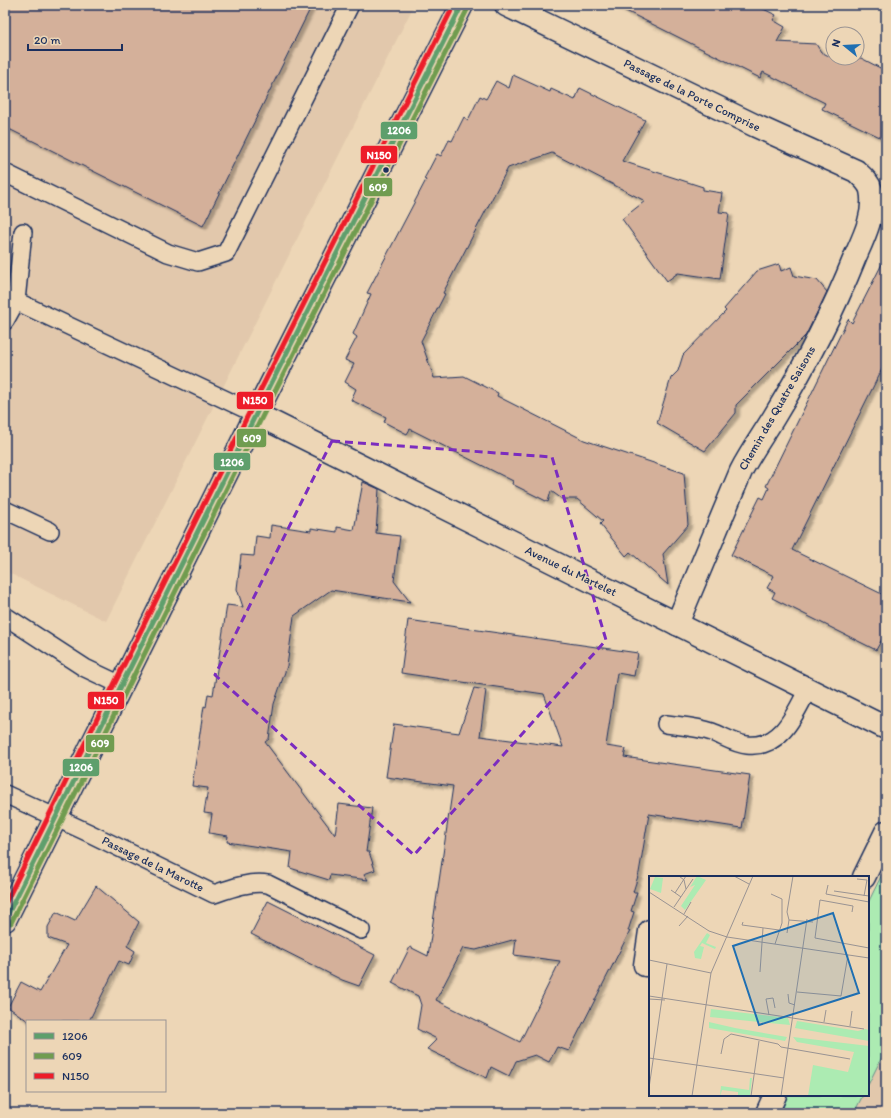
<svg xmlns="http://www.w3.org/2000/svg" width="891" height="1118" viewBox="0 0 891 1118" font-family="Itim,sans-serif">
<defs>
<filter id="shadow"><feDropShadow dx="3.5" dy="3.5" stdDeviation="1" flood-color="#0004"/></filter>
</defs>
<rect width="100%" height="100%" fill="#edd6b6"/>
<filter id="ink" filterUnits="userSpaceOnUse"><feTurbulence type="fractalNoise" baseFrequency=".025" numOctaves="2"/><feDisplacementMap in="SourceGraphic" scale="8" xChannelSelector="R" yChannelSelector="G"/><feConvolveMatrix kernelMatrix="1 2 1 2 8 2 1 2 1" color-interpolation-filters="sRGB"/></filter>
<g filter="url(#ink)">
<g fill="#e2c8ac">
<polygon points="5,5 414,5 106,621 5,571"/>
<polygon points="886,948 886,1113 802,1113 811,1095 868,1095 868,983"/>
</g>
<g fill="#acebb2" stroke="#648d88">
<polygon points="886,866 886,1049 868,1085 868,903"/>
<polygon points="788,1095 863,1095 854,1113 781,1113"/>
</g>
<g fill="#d4b09a" stroke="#1b2f5e" fill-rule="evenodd" filter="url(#shadow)">
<polygon points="5,5 312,5 203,226 5,127"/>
<polygon points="614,5 755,5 776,15 773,20 785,27 777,42 816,44 821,52 833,58 861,58 886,71 886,140 822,109 825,103 763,72 760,78"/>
<polygon points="513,75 550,92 551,89 575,100 580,88 645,120 622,161 703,187 703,190 722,193 719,212 729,213 720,279 678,273 667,281 622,219 645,201 552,153 508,168 443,293 445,294 421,341 434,378 464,376 498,393 497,396 584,440 684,473 688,525 663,554 668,585 630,552 626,556 600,524 603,521 577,499 562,499 551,491 548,502 512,484 513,481 410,429 407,434 384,422 386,417 351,400 356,389 345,382 354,364 345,360 357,337 353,334 371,294 367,293 426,180 424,179 437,154 441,156 449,140 452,141 464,117 468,120 480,96 486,99 496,81 509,88"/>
<polygon points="886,256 886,361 792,550 886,596 886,632 876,650 772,598 775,592 767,588 774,576 731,555 760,497 764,499 769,488 766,486 848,319 852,323"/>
<polygon points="779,264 781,271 791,267 794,276 817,280 827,292 806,335 736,405 736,413 705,451 657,423 671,378 678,371 683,355 726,311 724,309 757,271"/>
<polygon points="363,482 379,489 376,533 400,536 394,581 410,602 331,590 294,616 287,666 274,704 269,739 265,742 335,835 339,804 372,808 366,852 369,852 375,870 364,874 368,880 330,875 329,880 290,868 292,852 227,842 228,836 209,833 212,814 204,813 208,788 192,786 204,706 206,707 208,694 213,695 227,605 243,607 237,589 241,555 254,556 256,536 270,538 271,525 311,531 311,528 337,532 337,527 354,530"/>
<path d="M408,620L638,653L634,676L617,673L606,746L626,749L624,757L750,775L742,828L649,814L639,873L633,892H637L631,911L634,912L628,931H630L569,1051L557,1047L549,1062L535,1055L516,1061L509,1076L491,1067L487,1078L427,1049L437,1039L417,1029L421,1005L418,996L392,983L410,947L428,956L453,786L386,777L394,724L459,733L474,688L486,690L480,736L563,747L544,694L401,673ZM516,939L514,955L560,961L520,1042L436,1000L463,948L476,950Z"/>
<polygon points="96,886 139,922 127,946 135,951 129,965 119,961 89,1021 28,1021 8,1007 21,982 40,992 67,945 48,938 48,927 56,912 75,921"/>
<polygon points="268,901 375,955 359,986 342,980 251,934"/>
</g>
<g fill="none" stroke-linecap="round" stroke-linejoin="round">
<g stroke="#1b2f5e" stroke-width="20">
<g id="lane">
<polyline points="5,173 168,253 198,262 226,253 350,5"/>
<polyline points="5,296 256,414"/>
<polyline points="5,321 16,301 23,232"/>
<polyline points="5,510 50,531"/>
<polyline points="5,616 85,668 121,685"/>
<path d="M666,724C681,726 698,727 712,732C723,736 735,744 747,745C781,749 795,714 808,689"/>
<path d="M5,794L89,833L214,894C231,888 250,881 268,884L361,930"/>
</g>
</g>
<g stroke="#1b2f5e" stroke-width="25">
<g id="street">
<path d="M506,5L756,126L856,171C862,177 869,182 871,190C876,213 864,237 855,257C833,312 805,366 774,417C763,435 751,452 741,471L677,624"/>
<polyline points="256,414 886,728"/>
<polyline points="864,877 886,832"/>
<polyline points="5,920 256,414 462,5"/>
<polyline points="650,931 645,965 650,965"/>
<polyline points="767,1113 775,1095"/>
</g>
</g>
<use href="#lane" stroke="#edd6b6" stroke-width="17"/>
<use href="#street" stroke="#edd6b6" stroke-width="22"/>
<g stroke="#edd6b6" stroke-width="8">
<polyline id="bus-1" points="5,920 256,414 462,5"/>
</g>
<g stroke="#edd6b6" stroke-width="8">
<polyline id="bus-2" points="11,923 262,417 468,8"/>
</g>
<g stroke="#edd6b6" stroke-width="8">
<polyline id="bus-3" points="5,904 250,411 454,5"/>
</g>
<use href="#bus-1" stroke="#5e9f6c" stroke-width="5"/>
<use href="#bus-2" stroke="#709c50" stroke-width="5"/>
<use href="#bus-3" stroke="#ed1c29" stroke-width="5"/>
</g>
</g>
<path fill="none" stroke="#7b2cbf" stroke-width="3" stroke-dasharray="8 5" stroke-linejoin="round" d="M332,441L552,457L606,640L414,855L215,675Z"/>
<circle fill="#1b2f5e" stroke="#edd6b6" stroke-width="1.5" cx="386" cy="170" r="3.5"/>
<g text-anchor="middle" stroke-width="3" stroke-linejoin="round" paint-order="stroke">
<g font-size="12" fill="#1b2f5e" stroke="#edd6b6">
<text transform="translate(692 95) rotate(26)" y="4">Passage de la Porte Comprise</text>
<text transform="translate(777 408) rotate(-60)" y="4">Chemin des Quatre Saisons</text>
<text transform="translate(571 571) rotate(26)" y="4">Avenue du Martelet</text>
<text transform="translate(153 864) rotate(26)" y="4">Passage de la Marotte</text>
</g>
</g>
<g transform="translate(649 876)">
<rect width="220" height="220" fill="#edd6b6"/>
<path d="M48,0L57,4L36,34L32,30L46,9L41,11ZM6,1L14,2L12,17L1,13ZM58,57L61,59L57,67L67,71L66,73L53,67L51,70L55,71L52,83L46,82L45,76ZM62,133L139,142L141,149L61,141ZM148,145L209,155L216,153L220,154V165L146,152ZM60,146L86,152L138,161L136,165L60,152ZM144,161L220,170V220H159L164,189L199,196L205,176L148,166ZM101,202H103L101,220H89V216L73,214L71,220L72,210L100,214Z" fill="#acebb2"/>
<path fill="none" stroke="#999393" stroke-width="1" d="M30,0L35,4L37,13M85,0L100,8M208,3L218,4L215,20M179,9L177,18L220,26M22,14L32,21M185,15L220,20M0,16L60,55L78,61M26,17L37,0M122,18L133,23V47L126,68M25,31L44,3M203,36L204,30L171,24L166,62L220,72M35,38L42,26M140,44L138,36L144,0M94,46L93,49L130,54M30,50L39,40M138,57L140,44L164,46M78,61L220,82M0,84L62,97M111,96L114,52M148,116L192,120L199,79M139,118L140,127L146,129M0,120L215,153M0,123L16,124M120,139L117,123L124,122L126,132M175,146L177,134M201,150L203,135M72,178L75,163L82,158L129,168L132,171L201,183M0,182L135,202M0,212L18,88M43,220L62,97L104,0M102,220L110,165M132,220L158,43"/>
<path fill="#1f6fb2" fill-opacity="0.15" stroke="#1f6fb2" stroke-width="2" d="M184,37L210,117L110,149L84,70Z"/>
<rect width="220" height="220" fill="none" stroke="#1b2f5e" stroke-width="2"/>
</g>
<g stroke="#edd6b6" stroke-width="1.5">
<rect x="380" y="121" width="38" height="19" rx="4" fill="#5e9f6c"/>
<rect x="360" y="145" width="38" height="19" rx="4" fill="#ed1c29"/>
<rect x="363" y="177" width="30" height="20" rx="4" fill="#709c50"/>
<rect x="236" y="391" width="38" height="19" rx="4" fill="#ed1c29"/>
<rect x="236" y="428" width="31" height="20" rx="4" fill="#709c50"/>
<rect x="213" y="452" width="38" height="19" rx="4" fill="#5e9f6c"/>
<rect x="87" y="691" width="38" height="19" rx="4" fill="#ed1c29"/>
<rect x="85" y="734" width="30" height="19" rx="4" fill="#709c50"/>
<rect x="62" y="758" width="38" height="19" rx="4" fill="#5e9f6c"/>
</g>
<g font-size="11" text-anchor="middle" font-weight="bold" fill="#fff">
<text x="399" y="134">1206</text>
<text x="379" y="159">N150</text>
<text x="378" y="191">609</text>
<text x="255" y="404">N150</text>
<text x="252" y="442">609</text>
<text x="232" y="466">1206</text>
<text x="106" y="704">N150</text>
<text x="100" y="747">609</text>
<text x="81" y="771">1206</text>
</g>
<rect width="891" height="1118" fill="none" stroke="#edd6b6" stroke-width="20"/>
<rect x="10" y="10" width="871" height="1098" fill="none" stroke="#1b2f5e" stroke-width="1.5" filter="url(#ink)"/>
<rect x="26" y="1020" width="140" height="72" fill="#edd6b6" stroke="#999393"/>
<rect x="34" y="1033" width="20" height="6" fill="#5e9f6c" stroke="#999393"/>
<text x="62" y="1040" font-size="12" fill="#1b2f5e">1206</text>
<rect x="34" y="1053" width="20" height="6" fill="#709c50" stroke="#999393"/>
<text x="62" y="1060" font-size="12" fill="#1b2f5e">609</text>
<rect x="34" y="1073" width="20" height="6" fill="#ed1c29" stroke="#999393"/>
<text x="62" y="1080" font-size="12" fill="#1b2f5e">N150</text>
<g transform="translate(845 46) rotate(288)"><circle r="19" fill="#edd6b6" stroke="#999393"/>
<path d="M0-3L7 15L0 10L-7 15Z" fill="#1f6fb2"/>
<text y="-6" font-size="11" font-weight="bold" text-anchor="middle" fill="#1b2f5e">N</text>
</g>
<path d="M28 44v6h94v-6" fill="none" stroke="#1b2f5e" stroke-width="2"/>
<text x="34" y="44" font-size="12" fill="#1b2f5e" stroke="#edd6b6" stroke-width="3" paint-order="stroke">20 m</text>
</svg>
